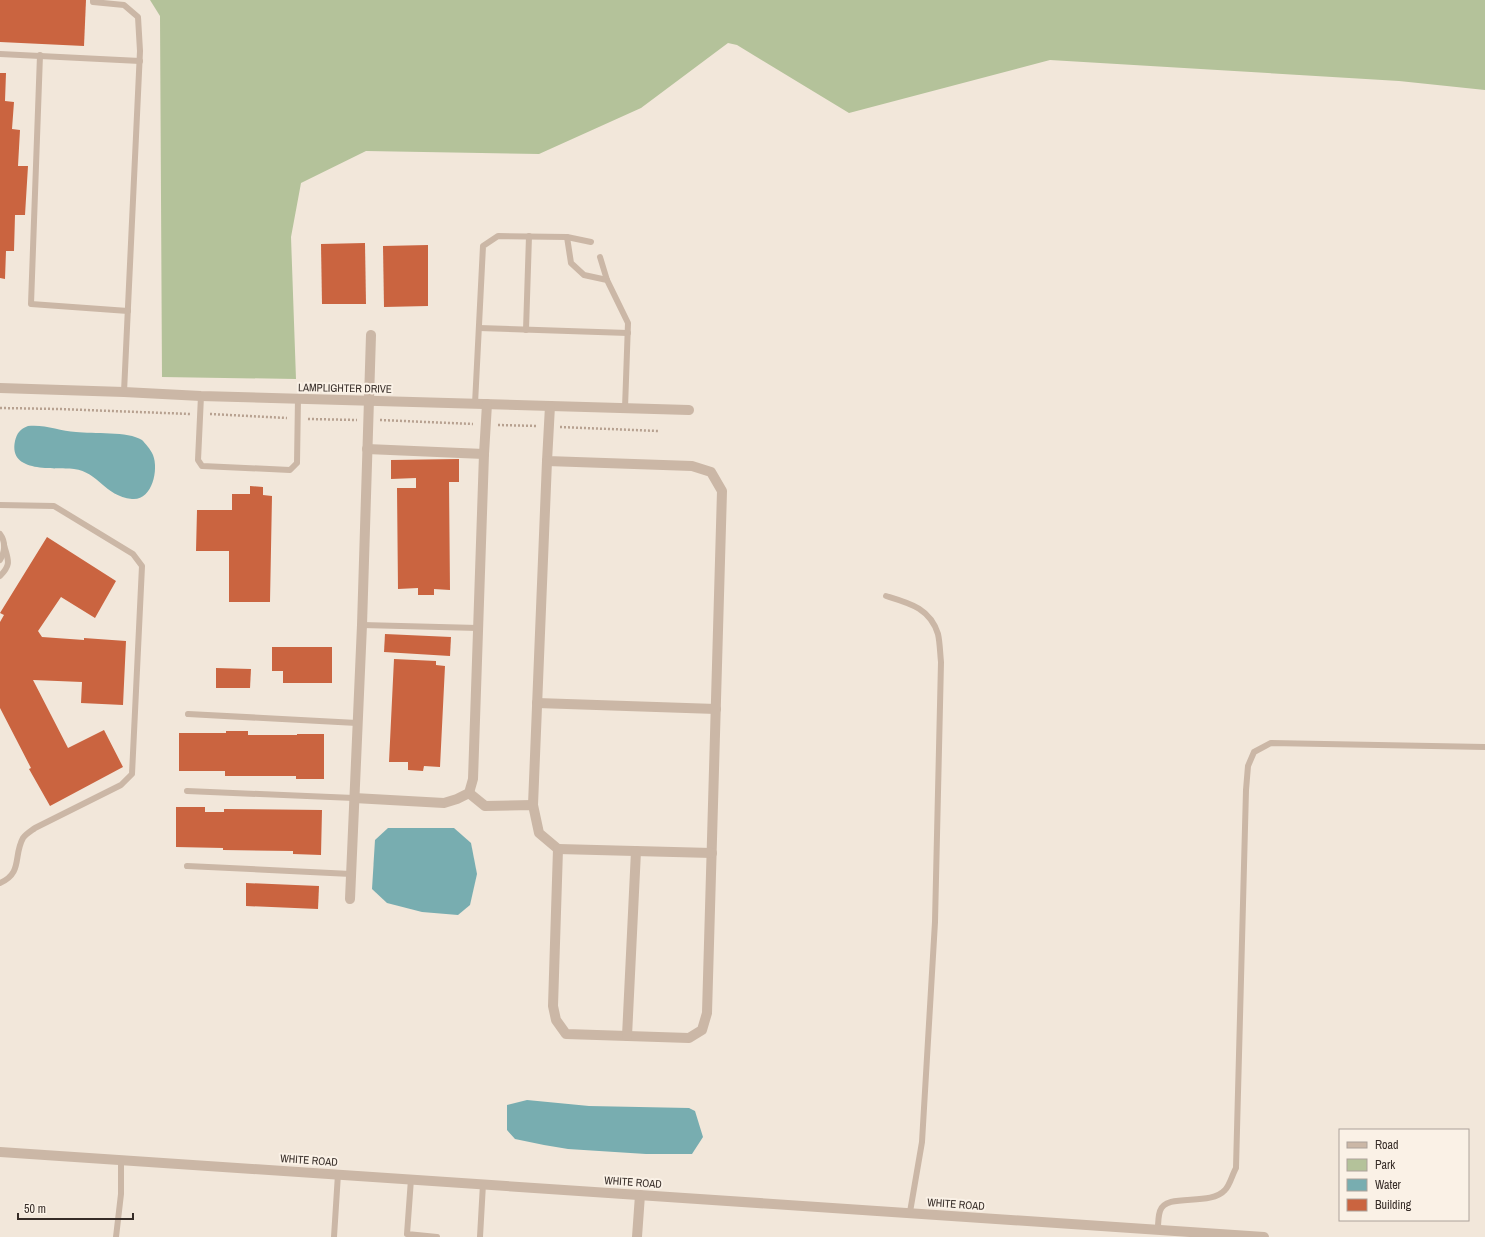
<svg xmlns="http://www.w3.org/2000/svg" width="1485" height="1237" viewBox="0 0 1485 1237" font-family="'Archivo Narrow',sans-serif">
<rect width="100%" height="100%" fill="#f2e7da"/>
<polygon fill="#b4c29a" points="150,0 1485,0 1485,90 1399,81 1050,60 849,113 737,45 728,43 641,108 539,154 366,151 301,183 291,237 296,379 162,377 160,16"/>
<g fill="#78adb0">
<path d="M28,426C44,424 60,431 76,432C93,434 128,431 142,440C145,443 151,450 153,455C159,470 152,501 132,499C104,496 99,472 74,469C55,467 8,474 15,441C17,433 20,429 28,426Z"/>
<polygon points="388,828 454,828 471,843 477,874 470,905 458,915 422,912 387,903 372,889 375,840"/>
<polygon points="527,1100 589,1106 689,1108 695,1111 703,1137 692,1154 646,1154 568,1149 544,1145 515,1139 507,1130 507,1105"/>
</g>
<g fill="#ca6440">
<polygon points="0,0 86,0 84,46 0,42"/>
<polygon points="0,73 6,73 5,101 14,102 12,129 20,130 18,166 28,166 25,215 15,215 14,251 6,251 5,279 0,278"/>
<polygon points="365,243 366,304 322,304 321,244"/>
<polygon points="428,245 428,306 384,307 383,246"/>
<polygon points="459,459 459,482 449,482 450,590 434,589 434,595 418,595 418,588 398,589 397,488 416,488 416,478 391,479 391,460"/>
<polygon points="250,486 263,487 263,495 272,496 270,602 229,602 229,551 196,551 197,510 232,510 232,494 250,494"/>
<polygon points="47,537 116,581 95,618 61,597 38,631 42,637 84,640 84,638 126,641 123,705 81,703 82,682 33,680 68,748 104,730 123,767 50,806 29,769 31,768 0,708 0,622 4,615 0,613"/>
<polygon points="385,634 451,637 450,656 384,652"/>
<polygon points="272,647 332,647 332,683 283,683 283,671 272,671"/>
<polygon points="394,659 436,661 436,665 445,666 440,767 424,766 423,771 408,770 408,762 389,762"/>
<polygon points="216,668 251,669 250,688 216,688"/>
<polygon points="226,731 248,731 248,735 297,735 297,734 324,734 324,779 296,779 296,776 225,776 225,771 179,771 179,733 226,733"/>
<polygon points="176,807 205,807 205,812 224,812 224,809 322,810 321,855 293,854 293,851 223,850 223,848 176,847"/>
<polygon points="246,883 319,886 318,909 246,906"/>
</g>
<g fill="none" stroke-linecap="round" stroke-linejoin="round">
<g stroke="#b7a190" stroke-width="2.5" stroke-dasharray="2 2" stroke-linecap="butt">
<polyline points="0,408 59,409 191,414"/>
<polyline points="210,414 287,418"/>
<polyline points="308,419 357,420"/>
<polyline points="380,420 473,424"/>
<polyline points="498,425 537,426"/>
<polyline points="560,427 658,431"/>
</g>
<g stroke="#cbb7a6" stroke-width="6">
<polyline points="93,0 93,2 124,5 138,17 140,51 124,392"/>
<polyline points="0,54 140,61"/>
<polyline points="40,55 31,304 128,311"/>
<polyline points="567,237 591,242"/>
<polyline points="600,257 607,280"/>
<polyline points="479,328 628,333"/>
<polyline points="526,330 529,236"/>
<polyline points="201,396 198,460 202,466 290,470 297,463 298,398"/>
<polyline points="475,404 483,246 498,236 567,237 571,263 584,275 607,280 628,323 625,408"/>
<path d="M0,505L54,506L133,554L142,566L132,774L121,785L35,828C31,831 26,834 23,838C13,856 23,873 0,883"/>
<path d="M0,534C6,542 5,552 0,560"/>
<path d="M0,576C12,564 8,560 4,545"/>
<path d="M886,596C909,603 930,608 938,634C940,643 940,653 941,662L935,922L922,1142L910,1212"/>
<polyline points="362,625 478,628"/>
<polyline points="188,714 357,723"/>
<polyline points="187,791 354,798"/>
<polyline points="187,866 351,874"/>
<polyline points="411,1179 407,1234 437,1237"/>
<path d="M1158,1230C1158,1224 1158,1217 1160,1211C1166,1192 1210,1207 1225,1190C1230,1185 1232,1175 1236,1168L1246,790L1248,766L1254,752L1271,743L1485,747"/>
<polyline points="116,1237 121,1194 121,1160"/>
<polyline points="334,1237 338,1174"/>
<polyline points="480,1237 483,1184"/>
</g>
<g stroke="#cbb7a6" stroke-width="10">
<polyline points="0,388 124,392 201,396 689,410"/>
<polyline points="367,449 484,454"/>
<polyline points="537,703 716,709"/>
<polyline points="469,793 485,806 533,805 539,833 558,849 553,1006 556,1020 566,1034 689,1038 702,1030 707,1013 722,491 711,472 692,466 547,461 550,406"/>
<polyline points="354,798 444,803 457,799 469,793 473,779 484,454 487,404"/>
<polyline points="533,805 547,461"/>
<polyline points="558,849 712,853"/>
<polyline points="350,899 362,625 371,335"/>
<polyline points="627,1036 636,851"/>
<polyline points="637,1237 640,1195"/>
</g>
<polyline stroke="#cbb7a6" stroke-width="10" points="0,1152 1264,1237"/>
</g>
<g text-anchor="middle" stroke-width="4" stroke-linejoin="round" paint-order="stroke">
<g font-size="11" fill="#362c27" stroke="#faf1e6">
<text transform="translate(345 388) rotate(1)" y="4">LAMPLIGHTER DRIVE</text>
<text transform="translate(309 1160) rotate(4)" y="4">WHITE ROAD</text>
<text transform="translate(633 1182) rotate(4)" y="4">WHITE ROAD</text>
<text transform="translate(956 1204) rotate(4)" y="4">WHITE ROAD</text>
</g>
</g>
<rect x="1339" y="1129" width="130" height="92" fill="#faf1e6" stroke="#aca29a"/>
<rect x="1347" y="1142" width="20" height="6" fill="#cbb7a6" stroke="#aca29a"/>
<text x="1375" y="1149" font-size="12" fill="#362c27">Road</text>
<rect x="1347" y="1159" width="20" height="12" fill="#b4c29a" stroke="#aca29a"/>
<text x="1375" y="1169" font-size="12" fill="#362c27">Park</text>
<rect x="1347" y="1179" width="20" height="12" fill="#78adb0" stroke="#aca29a"/>
<text x="1375" y="1189" font-size="12" fill="#362c27">Water</text>
<rect x="1347" y="1199" width="20" height="12" fill="#ca6440" stroke="#aca29a"/>
<text x="1375" y="1209" font-size="12" fill="#362c27">Building</text>
<path d="M18 1213v6h115v-6" fill="none" stroke="#362c27" stroke-width="2"/>
<text x="24" y="1213" font-size="12" fill="#362c27" stroke="#faf1e6" stroke-width="3" paint-order="stroke">50 m</text>
</svg>
